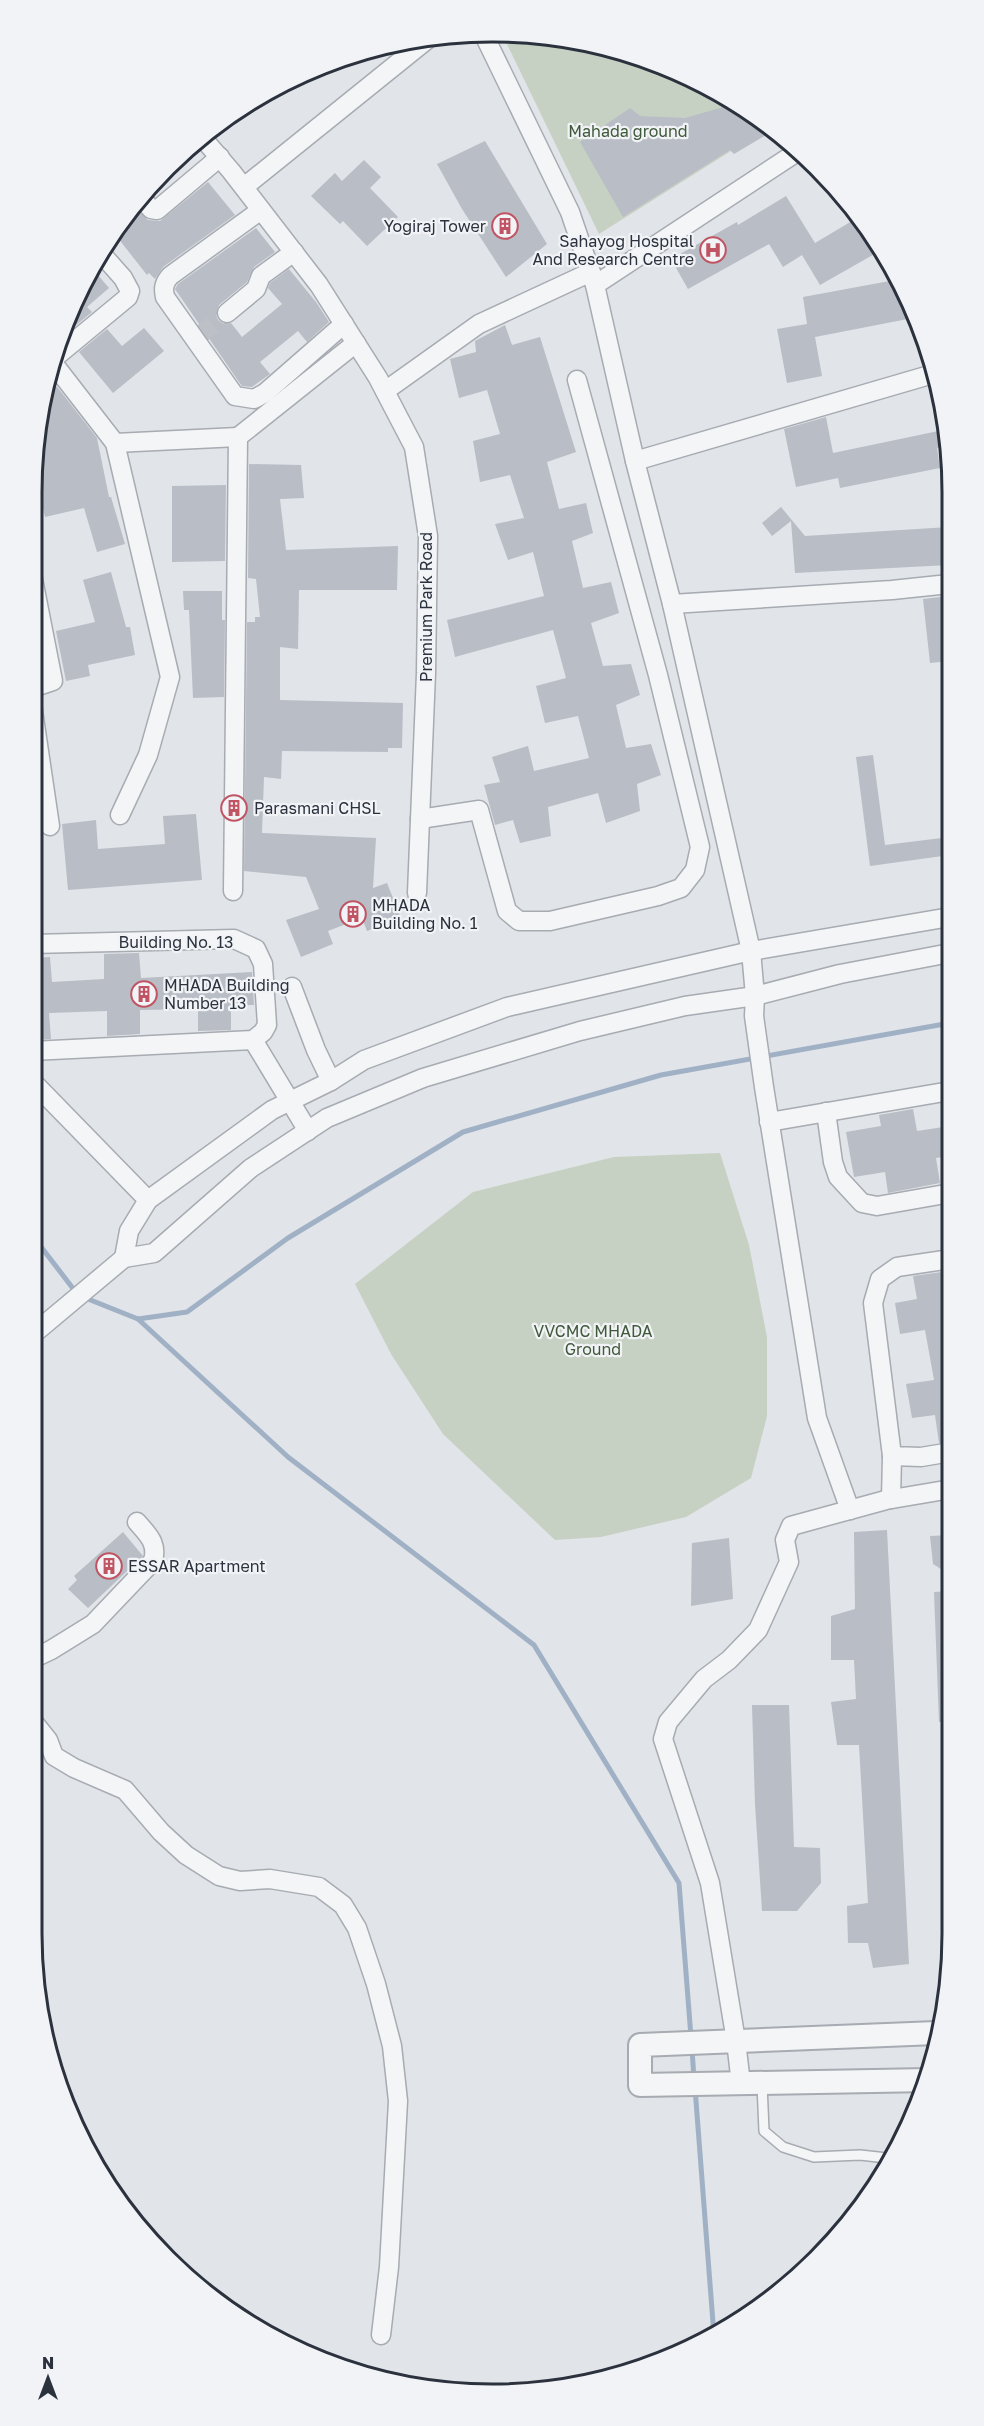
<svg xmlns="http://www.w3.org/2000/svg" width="984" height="2426" viewBox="0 0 984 2426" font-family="'Golos Text',sans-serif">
<rect width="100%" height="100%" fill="#e1e4e8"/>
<g fill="#c7d1c3">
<polygon points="502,34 552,35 640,56 748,109 769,127 599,234"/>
<polygon points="720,1153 749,1245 767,1337 767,1416 751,1478 686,1517 601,1537 555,1540 443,1434 391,1354 355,1284 473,1192 614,1157"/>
</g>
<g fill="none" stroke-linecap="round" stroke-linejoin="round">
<g stroke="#a0b1c5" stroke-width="5">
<polyline points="32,1235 78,1295 138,1319 187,1312 288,1238 463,1132 661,1075 950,1023"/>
<polyline points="138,1319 288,1457 534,1645 679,1883 691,2037"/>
<polyline points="692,2049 694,2079"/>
<polyline points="695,2088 714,2336"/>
</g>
</g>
<g fill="#b9bdc5">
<polygon points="733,102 748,109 773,131 734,154 730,150 623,217 580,142 630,108 640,116 685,118 720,108"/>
<polygon points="485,141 547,244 506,277 462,209 437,164"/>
<polygon points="364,160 381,177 370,188 398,217 367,246 343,221 340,224 311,196 335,173 342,181"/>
<polygon points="208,182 235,215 163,267 155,279 149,273 147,275 114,233 133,206 148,220 160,221"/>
<polygon points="786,196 815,243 857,218 878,252 820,285 802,255 783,267 769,244 688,289 671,259 737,222 738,225"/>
<polygon points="256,228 275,252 254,267 247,282 219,305 216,314 218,320 224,324 231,323 242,337 282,304 268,288 270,283 289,269 316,302 329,322 307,342 298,331 260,362 270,374 252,387 242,386 239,382 175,289 178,284"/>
<polygon points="91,267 109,288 87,307 92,312 64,335 62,332"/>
<polygon points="895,280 918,317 815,337 822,376 787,383 777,329 807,324 803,297"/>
<polygon points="505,325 512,345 540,337 576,452 547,462 559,509 586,503 593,533 572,541 583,588 611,582 619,613 591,623 603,666 631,664 640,695 616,705 626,748 651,744 661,775 637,784 640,811 606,823 598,793 548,807 551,836 520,843 513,820 495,825 484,785 500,782 492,757 528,746 534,771 589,758 578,716 545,723 536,686 566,678 553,630 455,657 447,620 544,596 533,552 508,560 495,524 524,518 510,475 480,482 473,441 500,434 487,390 459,398 450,359 476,352 475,341"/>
<polygon points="144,328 164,351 113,393 79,352 107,329 122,346"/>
<polygon points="50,381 58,388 97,438 109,497 111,497 125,544 97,552 84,508 45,517 35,472"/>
<polygon points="826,417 833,453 948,429 949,445 937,448 940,468 840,488 838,478 796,487 784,429"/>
<polygon points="249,464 301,465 304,498 280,499 286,550 398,546 397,590 299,590 298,649 280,647 280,700 403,703 402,748 388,748 388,752 282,751 281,779 264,777 262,833 376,838 373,888 387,883 401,918 367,931 362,918 328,931 333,944 301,957 286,920 319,909 306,877 244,871 247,622 255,622 255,617 260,617 256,579 248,578"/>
<polygon points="226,485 225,561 172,562 172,486"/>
<polygon points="781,507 805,536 949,527 949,565 795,573 791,521 772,536 762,523"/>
<polygon points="111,572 126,627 130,627 135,655 88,665 90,676 66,681 56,631 95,622 83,580"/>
<polygon points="183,591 222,591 222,620 225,620 224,697 193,698 189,610 184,610"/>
<polygon points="949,596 949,661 930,663 923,599"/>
<polygon points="873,755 885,845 950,837 950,855 870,866 856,757"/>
<polygon points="196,814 202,880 68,890 62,824 96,820 98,849 165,844 163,816"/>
<polygon points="139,953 141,978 252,972 254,1005 231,1005 231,1030 198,1031 198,1009 140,1010 140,1034 107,1036 107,1011 49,1013 51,1039 32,1040 32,958 50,957 52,982 104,979 104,954"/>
<polygon points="913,1109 917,1131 950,1126 950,1156 936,1158 940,1183 888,1193 885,1172 854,1177 846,1132 881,1126 879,1115"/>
<polygon points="942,1272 946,1294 951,1293 951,1441 939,1443 935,1415 912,1418 906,1384 934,1380 925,1330 900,1334 895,1303 917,1299 913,1276"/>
<polygon points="887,1530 909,1964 873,1968 868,1943 848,1943 847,1906 868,1903 859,1745 837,1745 831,1702 856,1699 854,1660 831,1660 831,1616 855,1609 854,1532"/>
<polygon points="123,1532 143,1556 88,1608 68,1589 77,1580 74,1576"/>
<polygon points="951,1535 952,1576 933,1564 930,1536"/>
<polygon points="729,1538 733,1599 691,1606 692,1543"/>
<polygon points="952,1591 952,1722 939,1722 934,1592"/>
<polygon points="752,1705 789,1705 794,1847 820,1848 821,1883 797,1911 762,1911 755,1804"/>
</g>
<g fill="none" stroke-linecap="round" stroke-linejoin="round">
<polyline stroke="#bdc0c6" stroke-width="18" stroke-dasharray="18 9" stroke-linecap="butt" points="199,336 227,313"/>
<g stroke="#a7abb2" stroke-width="12">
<polyline id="service" points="762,2084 764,2131 783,2147 814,2157 860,2155 887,2158"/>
</g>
<g stroke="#a7abb2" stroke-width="21">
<g id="minor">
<polyline points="483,33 570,212 595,285 635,461 672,604 751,951 755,996 754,1016 764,1087 817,1418 850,1510"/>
<polyline points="201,136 231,171 319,285 378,378 414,447 428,536 426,673 417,893"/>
<polyline points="244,187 429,38"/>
<polyline points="140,196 151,209 157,210 220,157"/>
<path d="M261,210L170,276C164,283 163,288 165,297L235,396L254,399L265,393L344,324"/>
<polyline points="595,285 797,152"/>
<polyline points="227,313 256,289 261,276 294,252"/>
<polyline points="53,359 128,297 130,291 123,278 100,252"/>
<polyline points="53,363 115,443 170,677 148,755 120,815"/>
<polyline points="385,391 479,324 591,272"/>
<polyline points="115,443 238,437"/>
<polyline points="635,461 933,374"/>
<polyline points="32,574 53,681 32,688"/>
<polyline points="672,604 892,590 949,584"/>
<polyline points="32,704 50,826"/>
<polyline points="420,819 479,810 507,911 519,921 550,921 658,896 681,888 695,870 700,847 658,675 577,380"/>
<polyline points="233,891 238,437 356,343"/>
<polyline points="32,944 234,939 256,949 263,964 267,1025 263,1032 253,1040 32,1051"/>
<polyline points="292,987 316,1050 331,1081"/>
<polyline points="253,1040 308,1131"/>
<polyline points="32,1081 148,1200"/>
<polyline points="826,1112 833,1162 838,1177 862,1203 877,1206 951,1193"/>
<polyline points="769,1122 950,1091"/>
<polyline points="124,1258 129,1231 148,1200 272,1110 331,1081 364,1060 507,1007 751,951 950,917"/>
<polyline points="951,1259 897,1267 880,1279 873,1303 892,1456 921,1457 951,1452"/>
<polyline points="32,1335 124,1258 154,1253 251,1168 327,1118 423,1078 580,1031 685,1006 755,996 840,974 950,953"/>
<polyline points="891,1499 892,1456"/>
<path d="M32,1659L51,1650L93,1624L153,1561C158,1543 148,1535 137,1522"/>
<polyline points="32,1720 48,1740 54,1756 74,1768 125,1790 161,1832 186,1855 219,1876 240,1881 270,1879 319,1887 343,1905 357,1928 376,1984 392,2046 398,2101 389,2267 381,2335"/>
<polyline points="741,2084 736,2041 710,1883 663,1739 668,1722 704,1679 729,1660 758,1630 789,1562 785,1540 791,1526 886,1500 951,1489"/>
</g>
</g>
<g stroke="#a7abb2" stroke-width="26">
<polyline id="tertiary" points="929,2080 640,2085 640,2045 936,2033"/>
</g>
<use href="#service" stroke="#f4f5f7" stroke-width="9"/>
<use href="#minor" stroke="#f4f5f7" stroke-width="18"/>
<use href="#tertiary" stroke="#f4f5f7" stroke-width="22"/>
</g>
<defs>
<g id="building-ring" transform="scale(1.35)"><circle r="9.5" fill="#f1f3f6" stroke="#c05463" stroke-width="1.5"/><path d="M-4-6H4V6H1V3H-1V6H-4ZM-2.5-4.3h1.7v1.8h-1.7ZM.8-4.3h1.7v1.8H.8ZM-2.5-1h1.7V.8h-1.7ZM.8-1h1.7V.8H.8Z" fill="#c05463"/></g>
<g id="hospital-ring" transform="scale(1.35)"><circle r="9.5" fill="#f1f3f6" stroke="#c05463" stroke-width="1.5"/><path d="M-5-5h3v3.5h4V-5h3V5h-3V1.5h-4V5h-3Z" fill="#c05463"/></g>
</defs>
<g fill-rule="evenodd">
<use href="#building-ring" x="505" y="226"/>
<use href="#hospital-ring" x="713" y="250"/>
<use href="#building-ring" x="234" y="808"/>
<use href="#building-ring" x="353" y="914"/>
<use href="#building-ring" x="144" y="994"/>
<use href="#building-ring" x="109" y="1566"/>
</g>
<g text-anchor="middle" stroke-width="4.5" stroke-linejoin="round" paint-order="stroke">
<g font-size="16" fill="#40593a" stroke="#f1f3f6">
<text x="628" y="137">Mahada ground</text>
<text x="593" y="1337">VVCMC MHADA<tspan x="593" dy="18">Ground</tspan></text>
</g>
<g font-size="16" fill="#2b323e" stroke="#f1f3f6" text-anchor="start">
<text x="486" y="232" text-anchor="end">Yogiraj Tower</text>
<text x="694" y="247" text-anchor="end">Sahayog Hospital<tspan x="694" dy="18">And Research Centre</tspan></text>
<text x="254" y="814">Parasmani CHSL</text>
<text x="372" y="911">MHADA<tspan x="372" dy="18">Building No. 1</tspan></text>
<text x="164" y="991">MHADA Building<tspan x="164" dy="18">Number 13</tspan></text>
<text x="128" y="1572">ESSAR Apartment</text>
</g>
<g font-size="16" fill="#2b323e" stroke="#f1f3f6">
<text transform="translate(426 607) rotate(-90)" y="6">Premium Park Road</text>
<text x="176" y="948">Building No. 13</text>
</g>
</g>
<path d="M0 0H984V2426H0ZM492 42H492A450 450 0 0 1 942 492V1934A450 450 0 0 1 492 2384H492A450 450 0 0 1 42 1934V492A450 450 0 0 1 492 42Z" fill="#f1f3f6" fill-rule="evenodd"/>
<path fill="none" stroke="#2b323e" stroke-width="3" d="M492 42H492A450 450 0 0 1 942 492V1934A450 450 0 0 1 492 2384H492A450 450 0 0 1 42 1934V492A450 450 0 0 1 492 42Z"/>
<g transform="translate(48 2378)" stroke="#f1f3f6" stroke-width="4.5" paint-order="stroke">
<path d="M0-4.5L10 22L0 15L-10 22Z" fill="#2b323e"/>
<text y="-9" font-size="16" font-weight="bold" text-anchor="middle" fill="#2b323e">N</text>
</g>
</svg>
